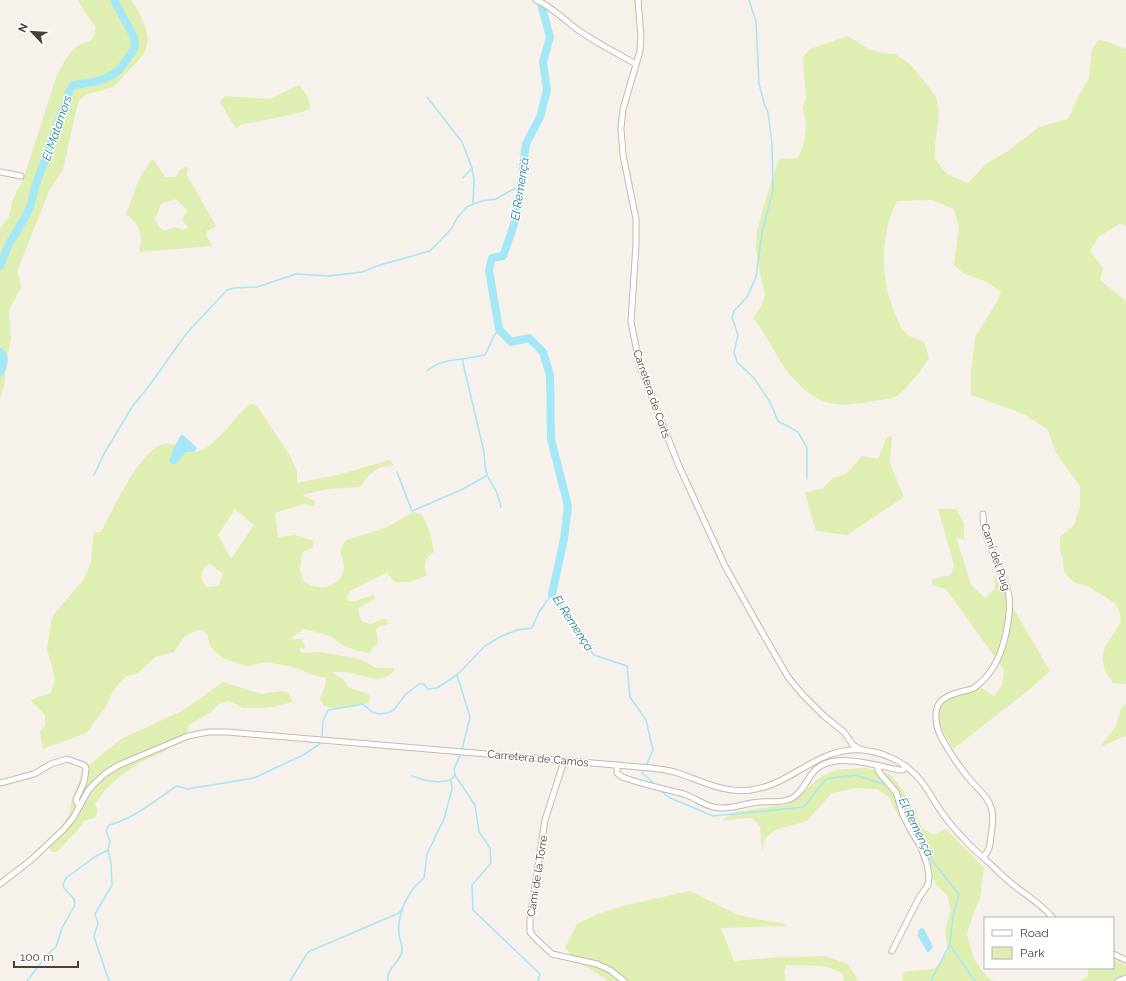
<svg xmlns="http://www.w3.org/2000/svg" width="1126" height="981" viewBox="0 0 1126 981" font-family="Raleway,sans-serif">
<rect width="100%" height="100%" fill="#f7f1eb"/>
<g fill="#dfeeb1" fill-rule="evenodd">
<path d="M78,0H130C138,7 141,17 145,26C153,48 142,57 128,71C123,75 121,81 115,85C104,93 85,90 78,103L62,173L60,174L49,191L19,266L18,272L21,288L11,306L9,312L11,338L8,352L4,386L0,399V229L2,225L9,217L13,199L23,180L56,78C60,69 67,54 75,48C87,39 92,47 96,27L84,11Z"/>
<path d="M848,36L870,50L882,53L895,54L911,65L928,86L936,97L939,114L935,145V159L947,174L968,183L986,164L1008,151L1039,127L1068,119L1079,95L1089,78L1092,49L1098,40L1105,41L1126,49V227L1121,223L1098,237L1090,251L1103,268L1100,280L1126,301V684L1113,683L1105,671L1102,659L1105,647L1121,622L1120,613L1116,604L1088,586L1076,583L1070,579L1064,571L1063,558L1060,550V537L1074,525L1080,507V486L1056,453L1048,430L1024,414L971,395V372L975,337L995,305L1001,292L987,282L963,273L954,265L959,228L954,209L932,200L897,201C879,236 880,280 896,316C899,322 901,330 907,334C911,338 919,339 924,342L929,358C924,367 905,391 897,396C891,399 881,400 874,401C839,407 821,408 796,381C792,377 787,372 784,367C773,351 766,333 753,318L760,308L765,296L757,258L756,245L757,233L763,208L779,159L798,158L804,144L806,125L803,108L806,97L803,57L810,49Z"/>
<path d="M299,85C306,93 310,99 310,109L299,113L266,120L242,124L236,129L220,102L225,96L270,99Z"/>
<path d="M153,159L165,177H176L180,170L185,167L188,168L187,175L216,226L207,231L206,235L212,246L139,252C143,235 141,225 126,214C133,196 139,173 153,159ZM176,199L187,210L182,220L188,227L183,230L176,227L164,231L159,227L155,219L161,204Z"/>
<path d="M251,404L257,406L289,454L297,471V483L337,475L390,460L394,465L381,467L369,475L360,487L327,489L302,495L315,501V506L303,504L275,513L278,537L295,535L314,541L312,548L302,552L300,570L304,582C308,584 314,587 319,587C330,589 343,580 344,569C345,557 335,553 346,540L385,528L414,512L422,515C429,527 432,538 434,552C425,558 422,564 427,575L410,582H394L387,572L350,591L347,597L349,601H355L374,595L375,599L358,608L361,620C375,630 373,618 387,619L388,621L386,625L378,627L376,630L378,642L369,653L355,650L342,645L329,635L303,629L290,639H302L305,647L304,649L299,648L301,653L319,652L361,659L374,667L380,668H392L395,670C381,685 370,677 353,673C346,671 338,672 331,672L343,679L348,687L366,693L370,696L369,703C360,706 330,713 323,704C322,703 321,700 320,698L325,687L326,678L313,675L297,668L267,662L247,666L225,659L221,657L210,646L207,633L198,630L185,636L174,652L155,657L138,673L125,677L113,691L105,708L86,733L43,749L40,731L45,726V715L30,700L51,693L55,678L47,649L51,622L54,614L84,579L91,563L93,537L95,532H101C112,511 140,450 163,444C167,443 171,444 175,445L170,461L176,464L186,452C191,451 195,452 199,451C216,447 235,415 251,404ZM235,509L254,525L231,559L218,535ZM209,563L223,574L218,586L206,587C199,575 200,573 209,563Z"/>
<polygon points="892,436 890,463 904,497 847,535 816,531 805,492 822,489 833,478 846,474 862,456 878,459 887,437"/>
<polygon points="938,509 956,509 964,523 964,540 956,537 971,585 985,598 995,589 994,575 1050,671 1025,693 953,749 940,725 936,711 947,696 980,687 994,696 1002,686 1004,670 946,589 932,585 932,579 951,575 954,565"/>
<polygon points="223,682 262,694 282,691 288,692 293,702 267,708 243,708 229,701 218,704 211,712 189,725 188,731 165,751 141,762 119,777 105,790 95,804 98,810 95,818 85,820 77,831 57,852 52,852 45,842 60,829 69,814 73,796 83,771 88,766 121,739 184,710"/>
<polygon points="1126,704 1126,736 1120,738 1100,747 1116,726 1121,708"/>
<polygon points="865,768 890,774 904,792 922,828 934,835 946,829 984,868 980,898 971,920 967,934 974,959 988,978 993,981 902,981 904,972 934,969 948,952 945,929 951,910 947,895 937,886 916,841 899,817 889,797 877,789 856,788 832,793 807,821 777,829 765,838 762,852 760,826 752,818 722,820 736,812 788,804 822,776 835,770"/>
<path d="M690,891L736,914L755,919L782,923L787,926L721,928L734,961L780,957L825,956L848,964L858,981H844L843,974C824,962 807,967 786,965L784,972L786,981H606V979L578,962L565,948L577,924L598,914L623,906Z"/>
<polygon points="1113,959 1126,965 1126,981 1080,981 1088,976 1088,968 1113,968"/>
</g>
<g fill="#a4e7f7">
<polygon points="181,435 183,435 197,448 194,452 186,452 176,464 172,464 169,461 175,445"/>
<polygon points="921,928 924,929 933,947 929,952 927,952 918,936 918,931"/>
</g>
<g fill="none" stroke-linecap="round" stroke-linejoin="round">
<g stroke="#a4e7f7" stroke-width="1.5">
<polyline points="749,0 756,22 759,84 765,106 768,112 772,144 773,190 762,233 756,277 747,297 734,311 732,317 738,335 734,352 737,362 754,378 770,402 778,421 798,432 807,448 807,479"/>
<polyline points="427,97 462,142 472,168 474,180 473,204"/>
<polyline points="463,178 472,168"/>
<polyline points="499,329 494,336 485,355 463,359 463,363 484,452 485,466 487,475 497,493 501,507"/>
<path d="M427,371C438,362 449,360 463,359"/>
<polyline points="397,472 412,511 461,490 486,476"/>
<polyline points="94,475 105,452 132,407 149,386 186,334 227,290 234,288 257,287 296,274 329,276 362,272 380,265 430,251 452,228 457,218 467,207 473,204 482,201 496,199 510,191 521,186"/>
<polyline points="457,675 470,717 462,750"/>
<polyline points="322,737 323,721 328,710 363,704 372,712 379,714 387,713 394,710 405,695 419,684 424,684 428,689 437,688 457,675 485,646 500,637 517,630 532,628 539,612 552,594 594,655 627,666 630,697 646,720 653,750 646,766"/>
<polyline points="644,769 642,773 656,785"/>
<polyline points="455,775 475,805 479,832 490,848 491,863 472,885 473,910 540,974 538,981"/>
<polyline points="412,776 424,780 438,782 451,780"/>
<polyline points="895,787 897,788 907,812 933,862 959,894 953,916 950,944 931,981"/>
<polyline points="661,791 668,797 713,816 804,807 826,779 855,775 887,785"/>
<polyline points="950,945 958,957 975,981"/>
<polyline points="27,981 48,954 56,947 62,928 75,905 74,899 64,888 63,885 66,878 96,856 108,850"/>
<path d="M109,981L94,937L98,923L95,914L112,885L111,863L108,850L110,841L106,831L109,825C134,819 155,800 177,786L187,789L254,778L303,755L320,744"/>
<polyline points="290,981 308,952 399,913 402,909"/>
<path d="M388,981C386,967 399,965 402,951C403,946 399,939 399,933C397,913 409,889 424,878L427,854L444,819L452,789L451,780L455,775L454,769L461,753"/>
</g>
<g stroke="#a4e7f7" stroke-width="8">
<polyline points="540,0 550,37 543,62 547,90 540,117 526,144 517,216 503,256 492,258 489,270 499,329 511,342 529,338 543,352 550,375 551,439 568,506 564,539 552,594"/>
<polyline points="0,266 9,244 24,219 30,207 35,187 70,90 73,85 99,81 112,75 120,69 132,52 135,46 134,37 114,0"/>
<path d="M0,352C7,357 3,366 0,372"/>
</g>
<g stroke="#c6b9af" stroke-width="7">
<g id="minor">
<path d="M536,0C549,5 564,19 574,27C594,42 615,52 636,64"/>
<polyline points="638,0 641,37 640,51 623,109 621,129 623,155 636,219 636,244 631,322 640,367 679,466 725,566 763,634 788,677 802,694 824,716 844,732 853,745 860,749"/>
<polyline points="0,172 21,176"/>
<path d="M983,514C983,542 1001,565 1008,591C1012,607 1007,633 1002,648C997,663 988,678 975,687C972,690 967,690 964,691C943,696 932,702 937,726C940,740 962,771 972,782C980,791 990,799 992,811C994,819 992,828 991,836C990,844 990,851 983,857"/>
<polyline points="564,761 545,820 530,919 530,932 534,937 552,954 597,964 610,970 624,981"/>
<path d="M617,765V773L622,777C642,784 663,789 684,794C696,798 707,808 720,808C734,809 746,803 759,802C768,801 778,803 787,800C799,797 805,784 811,775C829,748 875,766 900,770H903L906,766"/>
<polyline points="878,766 878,770 882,776 896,792 903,815 911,831 920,845 927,864 929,876 928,885 920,896 892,951"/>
<polyline points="0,783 34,774 51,764 67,759 81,764 85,766 86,769 84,782 76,800 78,804 80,805"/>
<path d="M0,884L31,860L64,829L73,818L88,791L94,784L106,773L119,765L188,736L208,732H227L651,768C659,769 667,770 675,772C700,780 724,794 751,790C792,785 818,746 863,750C880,752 896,758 909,769C922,779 930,794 938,807C946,819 955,830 965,840C971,847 978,853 985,859C995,868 1005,879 1016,887C1029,897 1042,905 1053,918"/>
<polyline points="1113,954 1126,960"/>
<polyline points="1118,981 1126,978"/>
</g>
</g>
<use href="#minor" stroke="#fff" stroke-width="5"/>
</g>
<g text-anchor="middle" stroke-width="3" stroke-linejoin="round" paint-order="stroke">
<g font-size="11" fill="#4c4038" stroke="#fff">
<text transform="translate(652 394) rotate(71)" y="4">Carretera de Corts</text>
<text transform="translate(996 557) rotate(71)" y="4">Camí del Puig</text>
<text transform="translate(538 758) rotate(5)" y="4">Carretera de Camós</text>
<text transform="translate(537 876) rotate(-81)" y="4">Camí de la Torre</text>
</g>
<g font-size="12" font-style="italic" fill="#207e97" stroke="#fff">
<text transform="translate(57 128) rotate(-71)" y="4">El Matamors</text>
<text transform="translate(520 189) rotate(-81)" y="4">El Remençà</text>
<text transform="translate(573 623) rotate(57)" y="4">El Remençà</text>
<text transform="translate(916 827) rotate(64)" y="4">El Remençà</text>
</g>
</g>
<rect x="984" y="917" width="130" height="52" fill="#ffffff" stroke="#b7b3af"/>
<rect x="992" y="930" width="20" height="6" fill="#ffffff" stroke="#b7b3af"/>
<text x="1020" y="937" font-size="12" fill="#4c4038">Road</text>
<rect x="992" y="947" width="20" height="12" fill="#dfeeb1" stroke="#b7b3af"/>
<text x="1020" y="957" font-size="12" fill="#4c4038">Park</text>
<g transform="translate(32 32) rotate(295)" stroke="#ffffff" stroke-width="3" paint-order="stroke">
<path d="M0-3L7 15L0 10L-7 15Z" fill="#4c4038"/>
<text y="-6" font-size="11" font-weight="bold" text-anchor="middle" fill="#4c4038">N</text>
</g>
<path d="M14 961v6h64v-6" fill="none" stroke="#4c4038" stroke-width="2"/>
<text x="20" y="961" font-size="12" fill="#4c4038" stroke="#ffffff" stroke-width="3" paint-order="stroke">100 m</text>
</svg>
